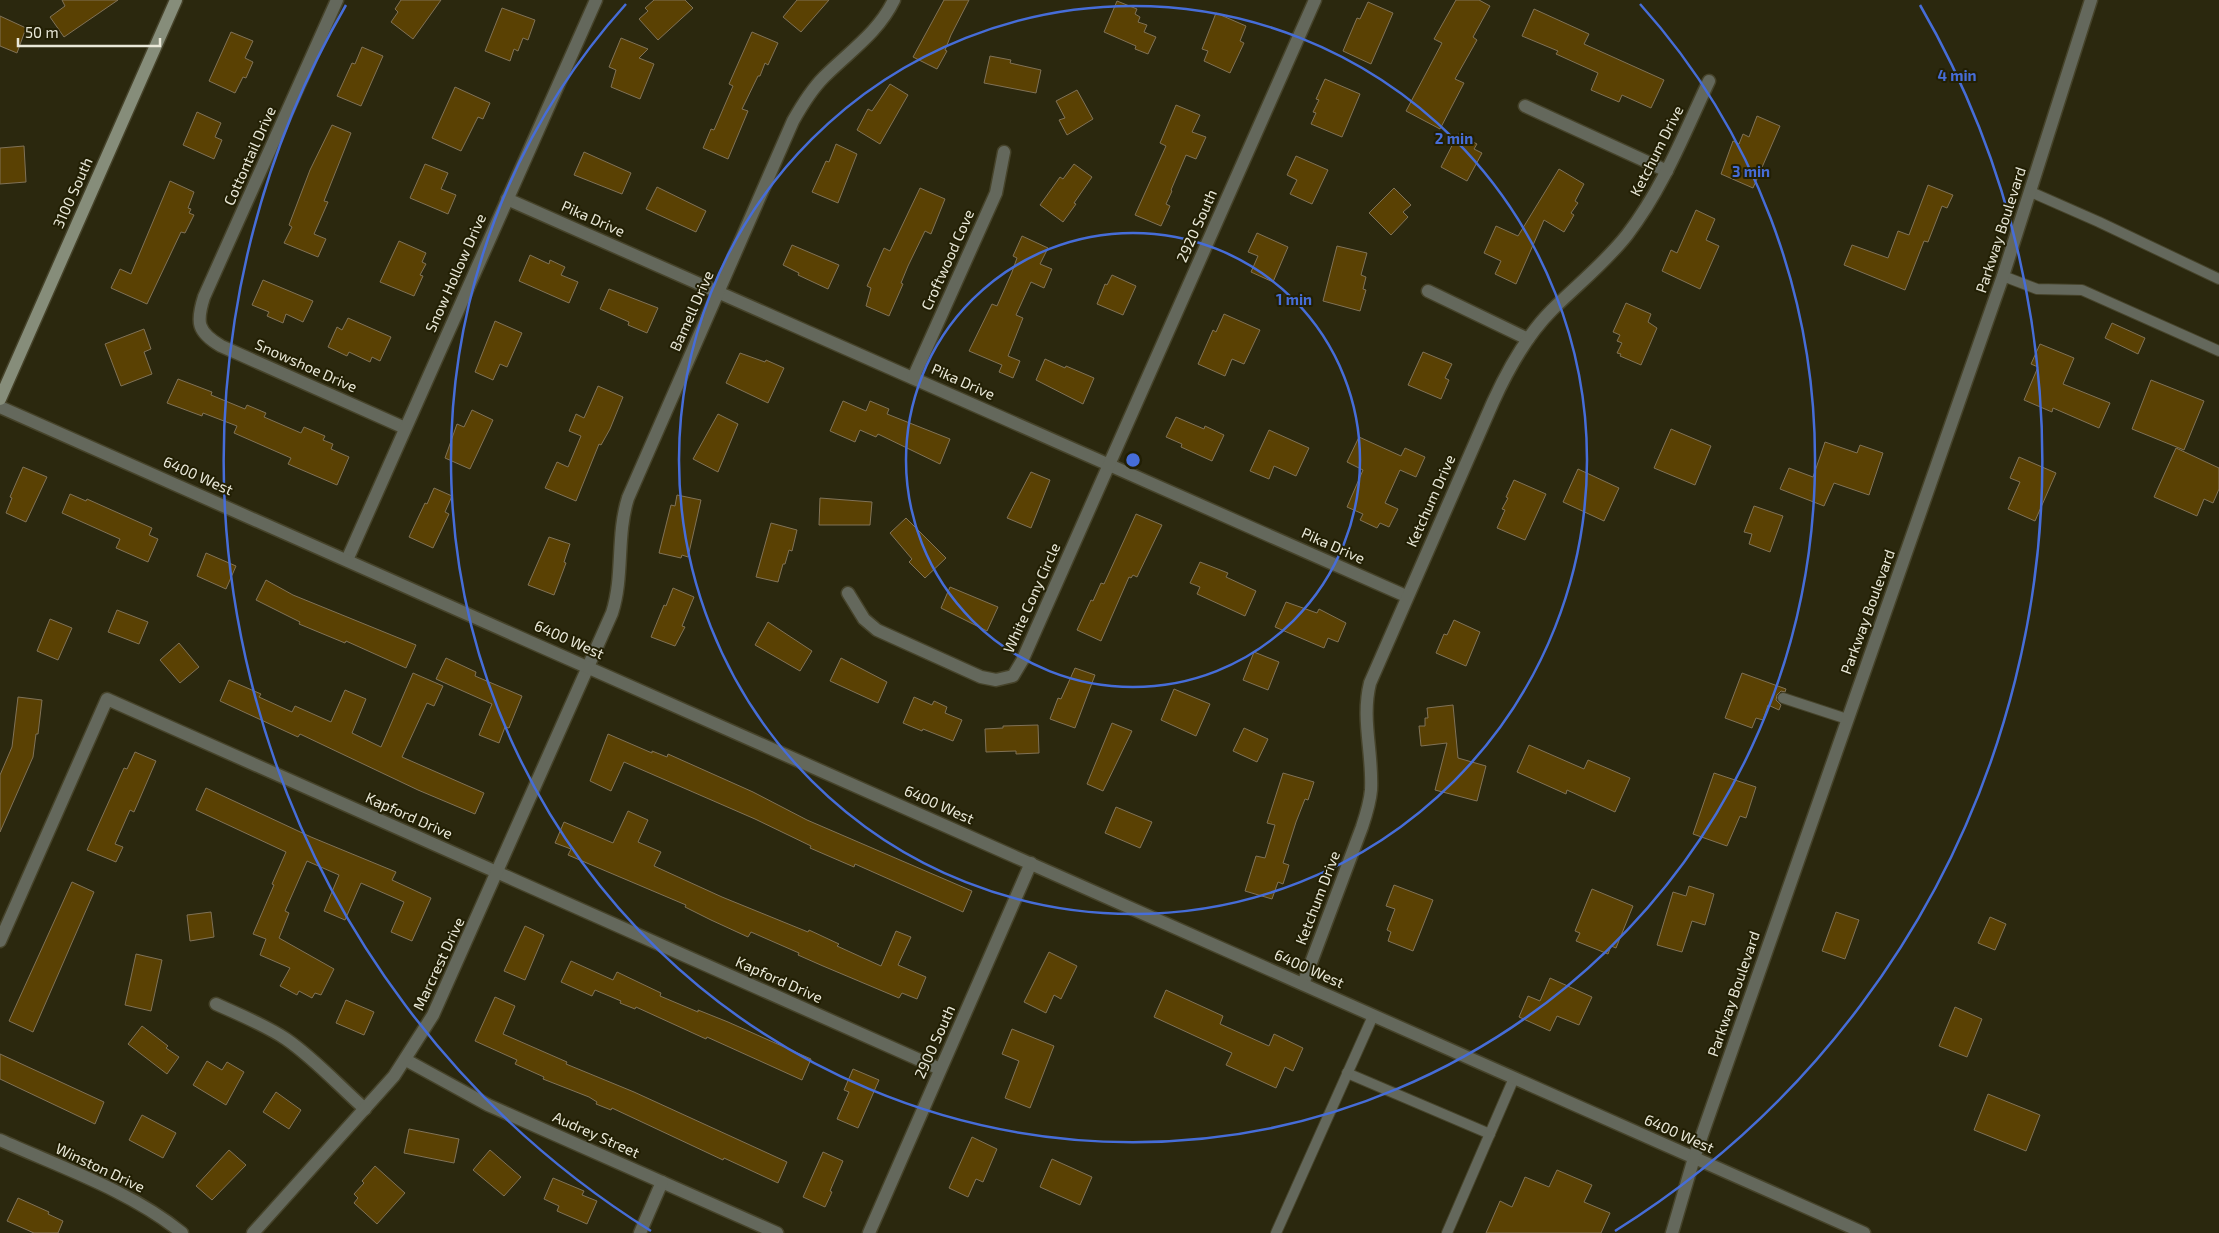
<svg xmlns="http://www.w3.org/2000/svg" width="2219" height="1233" viewBox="0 0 2219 1233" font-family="'Exo 2',sans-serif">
<rect width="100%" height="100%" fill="#2b280e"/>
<g fill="#5a4103" stroke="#807257">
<polygon points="62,0 118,0 64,37 50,17 65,6"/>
<polygon points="401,0 441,0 413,39 391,22 398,12 395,9"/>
<polygon points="654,0 685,0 693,8 658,40 639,19 648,11 645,8"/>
<polygon points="797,0 829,0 801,32 783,17"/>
<polygon points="944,0 969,0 951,35 945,50 947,51 937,69 913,57"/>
<polygon points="1456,0 1479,0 1490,6 1473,37 1477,40 1455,79 1464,83 1440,129 1406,111 1442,43 1434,39"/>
<polygon points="1117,1 1137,9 1135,14 1140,17 1138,22 1147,25 1144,32 1156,37 1148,54 1135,49 1136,46 1104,32"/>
<polygon points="1368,2 1393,13 1371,64 1343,51 1357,18 1360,19"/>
<polygon points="502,8 535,20 528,40 523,38 518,51 514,49 510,61 485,51"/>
<polygon points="1534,9 1589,34 1584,44 1664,80 1651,108 1622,95 1619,102 1591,90 1598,73 1556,54 1558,51 1522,36"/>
<polygon points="1216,13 1246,26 1240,41 1244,43 1230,73 1204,61 1208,51 1202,49"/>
<polygon points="0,16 26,28 17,53 0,46"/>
<polygon points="231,32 253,41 245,58 253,62 246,78 243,77 235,93 209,81"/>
<polygon points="752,32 778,43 768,65 765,63 760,76 758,76 742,109 748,111 728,159 703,148 711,129 714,130 733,86 729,84"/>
<polygon points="621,38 648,49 639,58 654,64 640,99 611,87 616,70 609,67"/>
<polygon points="362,47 383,56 361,106 337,96 352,63 355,64"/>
<polygon points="990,56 1011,60 1010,63 1041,70 1036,93 984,83"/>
<polygon points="1325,79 1360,94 1342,137 1311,124 1316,113 1313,112 1319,100 1316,99"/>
<polygon points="890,84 908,95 880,144 857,130 868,109 872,111"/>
<polygon points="455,87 490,103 483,119 478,117 461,151 432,138"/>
<polygon points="1077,90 1093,119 1067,135 1059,120 1065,118 1056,101"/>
<polygon points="1176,105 1200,115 1192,132 1206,137 1196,159 1186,155 1171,190 1172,191 1166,204 1170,206 1161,226 1135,215 1166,146 1160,143"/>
<polygon points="197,112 221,123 215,137 222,140 214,159 183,145"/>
<polygon points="1757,116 1780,126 1753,188 1721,174 1733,141 1739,144 1743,134 1749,137"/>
<polygon points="332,125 351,133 324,201 328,202 314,234 326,239 318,257 284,243 292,227 289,225 310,170"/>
<polygon points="1458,134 1477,144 1474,149 1482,153 1467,181 1441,167"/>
<polygon points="836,144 857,154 838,203 812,192 826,161 829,162"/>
<polygon points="24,146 26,182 0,184 0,148"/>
<polygon points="584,152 631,173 622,194 574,175"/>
<polygon points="1296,156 1328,170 1312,204 1290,194 1297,180 1287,175"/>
<polygon points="425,164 448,173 441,189 456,195 448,214 410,198"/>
<polygon points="1074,164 1092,177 1074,203 1076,204 1063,222 1040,205 1060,177 1063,179"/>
<polygon points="1559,169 1584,184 1575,201 1578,203 1571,213 1574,215 1564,232 1544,220 1516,284 1495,274 1501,261 1484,253 1496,226 1518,236"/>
<polygon points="170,181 194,192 188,208 191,209 189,213 194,215 185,233 181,232 147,304 111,288 120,269 131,274"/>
<polygon points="1928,185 1953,195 1947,208 1942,206 1928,242 1924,241 1905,290 1844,265 1852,245 1888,258 1898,231 1909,235"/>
<polygon points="657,187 706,211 696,232 646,209"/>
<polygon points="920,188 945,199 931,234 925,231 908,266 901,283 903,284 889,316 866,306 871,288 867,286 884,248 890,251"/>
<polygon points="1394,188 1411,205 1403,212 1408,217 1391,235 1369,213"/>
<polygon points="1696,210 1715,219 1706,240 1719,246 1700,289 1662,271 1671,250 1677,253"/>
<polygon points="1257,233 1288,247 1273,282 1251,272 1258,256 1248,252"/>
<polygon points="1022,236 1048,248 1040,264 1052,269 1044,288 1031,282 1016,315 1023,318 1008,356 1020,361 1013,378 999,372 1002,365 969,351 992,304 997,306 1012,272 1017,258 1013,256"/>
<polygon points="399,241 426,253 422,262 426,264 420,275 423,276 414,296 380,282"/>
<polygon points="792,245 839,265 828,289 798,275 799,273 783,265"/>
<polygon points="1337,246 1367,253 1361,275 1366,277 1363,289 1366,290 1360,311 1323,301"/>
<polygon points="530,255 549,264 550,260 565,267 561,275 578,282 569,303 519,281"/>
<polygon points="1112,275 1136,286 1123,315 1097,304 1105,284 1107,285"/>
<polygon points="263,280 313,301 303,322 286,314 283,323 267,316 269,312 252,305"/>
<polygon points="609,289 658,308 647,333 628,325 629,322 600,309"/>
<polygon points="1626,303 1651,314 1648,322 1657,328 1641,365 1620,356 1621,354 1617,353 1622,343 1617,341 1620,335 1613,332"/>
<polygon points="1224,314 1260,330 1244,364 1232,359 1225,376 1198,364 1213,330 1216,332"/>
<polygon points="348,318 391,337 380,361 372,357 370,362 349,352 347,356 328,347 337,327 342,330"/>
<polygon points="495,321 522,333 507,367 500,364 493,380 475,372"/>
<polygon points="2112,323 2145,338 2138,354 2105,338"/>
<polygon points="144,329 151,349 144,352 152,374 121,386 105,344"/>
<polygon points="2040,344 2074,358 2063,384 2110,403 2099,428 2053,408 2052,412 2024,400 2038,367 2031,364"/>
<polygon points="1423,352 1452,364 1445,378 1449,380 1441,399 1408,385"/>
<polygon points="740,353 765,362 766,360 784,368 768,403 726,383"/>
<polygon points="1045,359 1065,368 1066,366 1094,378 1083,404 1036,380"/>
<polygon points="178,379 212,392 211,395 245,409 247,405 266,413 264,417 301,433 304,427 325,436 323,440 333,444 331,449 349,457 337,485 288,464 291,458 234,433 237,426 203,413 202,416 167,403"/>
<polygon points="2151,380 2204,401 2184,450 2132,429"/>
<polygon points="598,386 623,397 610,429 601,445 599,444 576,501 545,488 557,462 568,467 581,436 569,431 576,414 584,418"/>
<polygon points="843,401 866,411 870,401 889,409 887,414 950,439 940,464 878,434 876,437 860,430 855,442 830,431"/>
<polygon points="472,410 493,420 470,469 445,458 457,424 464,427"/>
<polygon points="718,414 738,424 718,472 693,459"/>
<polygon points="1176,417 1204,429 1205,426 1224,435 1212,461 1181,447 1182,444 1166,437"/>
<polygon points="1671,429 1711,446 1695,485 1654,468"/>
<polygon points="1269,430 1309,448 1296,476 1274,466 1269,479 1250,471"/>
<polygon points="1359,437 1401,456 1405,448 1425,457 1416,477 1400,470 1385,503 1398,509 1389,527 1380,523 1377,528 1360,520 1363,514 1347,507 1363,470 1347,462"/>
<polygon points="1825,442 1857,453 1860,445 1883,453 1869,495 1834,483 1824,506 1780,489 1789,468 1813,477"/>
<polygon points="2176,448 2219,468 2219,489 2213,503 2204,499 2197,516 2154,497"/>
<polygon points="2019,457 2056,473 2035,521 2008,509 2020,482 2010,478"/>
<polygon points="23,467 47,477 26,522 6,513 12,498 10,497"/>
<polygon points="1578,469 1619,488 1604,521 1563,502"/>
<polygon points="1031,472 1050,480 1031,528 1007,518"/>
<polygon points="1514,480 1546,494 1525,540 1497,528 1505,510 1502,509 1508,498 1506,497"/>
<polygon points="434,488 452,496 445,512 449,514 433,548 409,537 425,503 427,504"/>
<polygon points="70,494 86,501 87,499 152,528 149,535 158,539 148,562 116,548 120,539 62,513"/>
<polygon points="677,495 701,500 688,557 682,555 681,558 659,553 671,505 675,506"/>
<polygon points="820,498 872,502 870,525 819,525"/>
<polygon points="1754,506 1783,516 1770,552 1749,544 1752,534 1744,532"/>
<polygon points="1136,514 1162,525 1137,577 1133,575 1131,578 1129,577 1101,641 1077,630 1091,600 1093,601 1101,583 1104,584"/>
<polygon points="906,518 946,558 925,578 909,562 912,559 890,533"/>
<polygon points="771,523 797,530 792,551 789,550 785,564 783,564 778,582 756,577"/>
<polygon points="549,537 570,544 564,562 566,563 554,595 528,585"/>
<polygon points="206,553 236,566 226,589 197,576"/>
<polygon points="1200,562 1228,573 1226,577 1256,591 1245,616 1197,594 1200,587 1190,583"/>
<polygon points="266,580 293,595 416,645 406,668 346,641 345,643 299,624 300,622 256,600"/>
<polygon points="950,587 998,607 987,631 941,608"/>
<polygon points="673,588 694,597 682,626 685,627 675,646 651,637 664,605 666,606"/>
<polygon points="1286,602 1317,613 1319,609 1346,623 1338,642 1328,638 1324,648 1275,627"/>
<polygon points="117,610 148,622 139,644 108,632"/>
<polygon points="50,619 72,628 58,660 37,651"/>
<polygon points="1454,620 1480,632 1466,666 1436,653 1444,634 1447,635"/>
<polygon points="768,622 812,651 800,671 755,645"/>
<polygon points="179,643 199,667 180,683 160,660"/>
<polygon points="1254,652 1279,662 1268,690 1243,680"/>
<polygon points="446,658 476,672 475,676 522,696 509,728 505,727 499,743 479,735 492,704 436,679"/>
<polygon points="841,658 887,682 878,703 830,681"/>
<polygon points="1075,668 1095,675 1075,728 1050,719 1058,698 1061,699"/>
<polygon points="413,673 443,686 434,706 427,703 402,757 484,793 475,814 418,790 300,734 298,737 220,701 229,680 261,694 259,697 292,712 295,706 331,722 345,690 366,699 352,733 381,747"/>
<polygon points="1742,673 1786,689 1785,692 1781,691 1777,695 1776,700 1781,705 1779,710 1768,705 1763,720 1756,718 1752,728 1725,718"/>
<polygon points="1174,689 1210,704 1196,736 1161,720"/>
<polygon points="18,697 42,700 38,734 36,734 33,757 0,832 0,775 12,747"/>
<polygon points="914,697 932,705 934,701 947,707 945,713 962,720 953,741 923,729 922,731 903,723"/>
<polygon points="1453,705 1458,758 1486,766 1477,801 1435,790 1447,743 1421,746 1419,726 1425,726 1425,718 1428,718 1427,708"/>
<polygon points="1112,723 1132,731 1103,791 1087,784"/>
<polygon points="1038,725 1039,753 1016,754 1016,751 986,752 985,729 1003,728 1003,726"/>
<polygon points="1244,728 1268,739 1257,762 1233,751"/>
<polygon points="608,734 652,753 652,751 667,757 668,754 753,792 807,820 972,891 963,912 855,864 854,867 810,848 811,846 755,819 624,762 611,791 590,781"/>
<polygon points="1529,745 1584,769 1588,760 1630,778 1615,812 1567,790 1566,794 1517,772"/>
<polygon points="135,752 156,761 134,812 130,810 115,844 123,847 116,862 87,850 124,768 127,769"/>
<polygon points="1283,773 1314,782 1308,800 1305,799 1296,822 1283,863 1289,865 1283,884 1278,882 1272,899 1245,891 1256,856 1265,858 1275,825 1267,823"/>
<polygon points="1714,773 1756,787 1746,818 1740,816 1727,846 1693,834"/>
<polygon points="206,788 311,837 396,872 392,880 431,898 412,941 391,932 404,902 361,883 345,920 324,911 339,875 307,861 285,911 289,913 279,938 334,969 321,995 315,993 312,998 299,991 297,995 280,986 290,968 260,955 266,939 253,934 274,885 272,884 286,852 196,810"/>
<polygon points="1116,807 1152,822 1140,848 1105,833"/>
<polygon points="628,811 648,820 638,842 661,852 654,866 722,897 808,932 809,930 839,944 837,946 881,966 896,931 911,937 898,965 926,977 917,999 902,993 899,998 823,966 798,955 799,953 751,932 748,937 711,920 685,907 686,905 568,855 571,849 555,843 564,822 613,843"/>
<polygon points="72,882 94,892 33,1032 9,1021"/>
<polygon points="1394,885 1433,900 1413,951 1388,941 1391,932 1387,930 1395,909 1386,906"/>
<polygon points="1689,886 1714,894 1705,925 1692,921 1682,952 1657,945 1673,892 1686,896"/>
<polygon points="1592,889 1633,906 1616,948 1611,946 1608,954 1576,941 1580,933 1575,931"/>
<polygon points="211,912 214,937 190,941 187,915"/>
<polygon points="1836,912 1859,920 1845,959 1822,951"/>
<polygon points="1990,917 2006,924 1995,950 1978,943"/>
<polygon points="525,926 544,935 525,980 504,971"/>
<polygon points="1049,952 1077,966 1061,999 1054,995 1046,1013 1024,1002"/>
<polygon points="136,954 162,960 151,1011 125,1005"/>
<polygon points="571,961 613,980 617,972 661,993 660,996 698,1012 698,1010 728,1022 811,1059 802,1080 707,1037 706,1039 636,1007 635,1009 620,1003 621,1001 595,990 592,996 561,982"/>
<polygon points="1550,978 1592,997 1579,1025 1557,1016 1550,1031 1519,1017 1528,996 1540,1001"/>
<polygon points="1166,990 1223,1016 1220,1024 1269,1046 1274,1034 1303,1048 1293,1071 1285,1067 1276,1088 1226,1065 1232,1053 1154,1017"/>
<polygon points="495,997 515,1006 503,1034 567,1062 566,1064 634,1092 787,1162 778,1183 724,1158 723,1160 612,1108 611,1110 596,1104 597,1102 589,1097 543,1079 544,1077 515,1064 517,1060 475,1041"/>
<polygon points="346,1000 374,1012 364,1035 336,1023"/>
<polygon points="1955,1007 1982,1019 1967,1057 1939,1046"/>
<polygon points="142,1026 168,1046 166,1048 179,1057 167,1074 128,1044"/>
<polygon points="1012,1029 1054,1046 1030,1108 1005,1098 1019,1061 1002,1054"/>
<polygon points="0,1054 104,1102 95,1124 0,1079"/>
<polygon points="207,1061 222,1070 227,1062 244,1072 226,1105 193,1085"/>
<polygon points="853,1069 879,1080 858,1128 837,1119 849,1092 844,1090"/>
<polygon points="276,1092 301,1110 289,1129 263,1112"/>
<polygon points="1988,1094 2040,1115 2026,1151 1974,1130"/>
<polygon points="142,1115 176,1133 163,1158 129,1140"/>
<polygon points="409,1129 459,1139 454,1163 404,1153"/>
<polygon points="972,1137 997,1149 983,1182 976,1179 968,1197 949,1188"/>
<polygon points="229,1150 246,1165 212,1200 196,1186"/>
<polygon points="490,1150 521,1177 504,1196 473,1170"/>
<polygon points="823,1152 843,1161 830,1191 832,1192 825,1207 803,1197"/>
<polygon points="1052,1159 1092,1177 1080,1205 1040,1187"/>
<polygon points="375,1166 405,1193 377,1224 354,1203 358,1198 354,1194 364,1183 362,1181"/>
<polygon points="1557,1170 1592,1185 1584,1202 1610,1213 1601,1233 1486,1233 1500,1201 1512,1207 1525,1177 1549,1187"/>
<polygon points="553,1178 584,1191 582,1195 597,1201 587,1224 557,1211 559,1206 544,1199"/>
<polygon points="18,1198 49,1212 48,1214 63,1221 58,1233 34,1233 7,1221"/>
</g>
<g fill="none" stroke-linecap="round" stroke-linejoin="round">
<g stroke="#46432a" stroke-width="12">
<g id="service">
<polyline points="2031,192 2099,222 2219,279"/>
<polyline points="2003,276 2037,289 2082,290 2219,351"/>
<polyline points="1783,698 1847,719"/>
<polyline points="1347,1073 1490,1134"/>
<polyline points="1276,1233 1373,1016"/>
<polyline points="1447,1233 1514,1078"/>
</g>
</g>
<g stroke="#46432a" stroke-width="15">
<g id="minor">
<path d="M337,0L204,297C196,322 197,332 221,346L405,428"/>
<polyline points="1525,106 1667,171"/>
<polyline points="507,199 1406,596"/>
<polyline points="1428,291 1528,339"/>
<polyline points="913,378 996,193 1004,152"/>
<polyline points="347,560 596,0"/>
<polyline points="848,593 864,619 877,630 981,677 996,680 1013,676 1022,661 1315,0"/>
<polyline points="0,941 107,699 940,1069"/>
<path d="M1303,984L1362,827C1366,815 1370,803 1371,790C1373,753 1361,719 1370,683L1493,402C1508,369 1526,336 1552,310C1577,285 1605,263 1627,235C1663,188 1684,134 1709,81"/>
<path d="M216,1004C240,1015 265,1025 286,1039C315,1059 339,1086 365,1109"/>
<polyline points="406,1060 488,1105 777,1233"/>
<path d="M0,1140C60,1167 131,1191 182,1233"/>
<path d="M253,1233L394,1076L433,1015L612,613C624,576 616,536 628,498L793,121C802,105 811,90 824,77C850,51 878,33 894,0"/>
<polyline points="640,1233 662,1182"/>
<polyline points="869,1233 1031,863"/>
</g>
</g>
<g stroke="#46432a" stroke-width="15">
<g id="tertiary">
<polyline points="0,407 1864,1233"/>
<polyline points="1672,1233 1694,1158 2003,276 2091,0"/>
</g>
</g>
<g stroke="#46432a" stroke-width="15">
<polyline id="secondary" points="0,399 176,0"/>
</g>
<use href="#service" stroke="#64685c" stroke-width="10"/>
<use href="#minor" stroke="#64685c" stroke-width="12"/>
<use href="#tertiary" stroke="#64685c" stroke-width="12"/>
<use href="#secondary" stroke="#868d7a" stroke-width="12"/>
</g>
<g fill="none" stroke="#466dd8" stroke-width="2.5">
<circle cx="1133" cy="460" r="227"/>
<circle cx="1133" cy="460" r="454"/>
<path d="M1640 4A682 682 0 1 1 626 4"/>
<path d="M651 1231A909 909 0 0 1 346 5M1920 5A909 909 0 0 1 1615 1231"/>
</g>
<g text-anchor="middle" stroke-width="4" stroke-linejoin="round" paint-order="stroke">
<g font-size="15" fill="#e9e8d8" stroke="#221f04">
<text transform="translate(1657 151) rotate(-63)" y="5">Ketchum Drive</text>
<text transform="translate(250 156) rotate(-66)" y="5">Cottontail Drive</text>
<text transform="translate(73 193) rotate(-66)" y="5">3100 South</text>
<text transform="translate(593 219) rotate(24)" y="5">Pika Drive</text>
<text transform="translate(1197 226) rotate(-66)" y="5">2920 South</text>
<text transform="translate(2001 230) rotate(-72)" y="5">Parkway Boulevard</text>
<text transform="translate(948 260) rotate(-66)" y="5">Croftwood Cove</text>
<text transform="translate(456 273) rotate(-66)" y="5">Snow Hollow Drive</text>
<text transform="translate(692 311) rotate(-66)" y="5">Bamell Drive</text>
<text transform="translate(306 366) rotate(24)" y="5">Snowshoe Drive</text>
<text transform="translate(963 382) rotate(24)" y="5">Pika Drive</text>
<text transform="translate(198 476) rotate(24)" y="5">6400 West</text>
<text transform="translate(1431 501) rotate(-66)" y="5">Ketchum Drive</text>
<text transform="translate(1333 546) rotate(24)" y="5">Pika Drive</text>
<text transform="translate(1032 598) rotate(-66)" y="5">White Cony Circle</text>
<text transform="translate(1868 612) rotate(-70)" y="5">Parkway Boulevard</text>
<text transform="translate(569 640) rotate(24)" y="5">6400 West</text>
<text transform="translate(939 805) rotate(24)" y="5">6400 West</text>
<text transform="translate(409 816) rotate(24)" y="5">Kapford Drive</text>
<text transform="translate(1318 898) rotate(-69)" y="5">Ketchum Drive</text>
<text transform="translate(439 964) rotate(-65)" y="5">Marcrest Drive</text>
<text transform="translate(1309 969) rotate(24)" y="5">6400 West</text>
<text transform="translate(779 980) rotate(24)" y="5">Kapford Drive</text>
<text transform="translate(1734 994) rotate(-71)" y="5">Parkway Boulevard</text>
<text transform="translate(935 1042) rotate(-66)" y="5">2900 South</text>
<text transform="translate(1679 1134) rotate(24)" y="5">6400 West</text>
<text transform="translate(596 1135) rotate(24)" y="5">Audrey Street</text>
<text transform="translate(100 1168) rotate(25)" y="5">Winston Drive</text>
</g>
</g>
<circle cx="1133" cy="460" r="8" fill="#466dd8" stroke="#221f04" stroke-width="2.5"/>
<g font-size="15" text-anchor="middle" font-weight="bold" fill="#466dd8" stroke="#221f04" stroke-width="4" stroke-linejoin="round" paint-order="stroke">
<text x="1957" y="81">4 min</text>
<text x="1454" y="144">2 min</text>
<text x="1751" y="177">3 min</text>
<text x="1294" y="305">1 min</text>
</g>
<path d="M18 38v8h142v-8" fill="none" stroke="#e9e8d8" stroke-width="2.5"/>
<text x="25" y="38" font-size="15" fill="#e9e8d8" stroke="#221f04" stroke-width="4" paint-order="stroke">50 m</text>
</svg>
